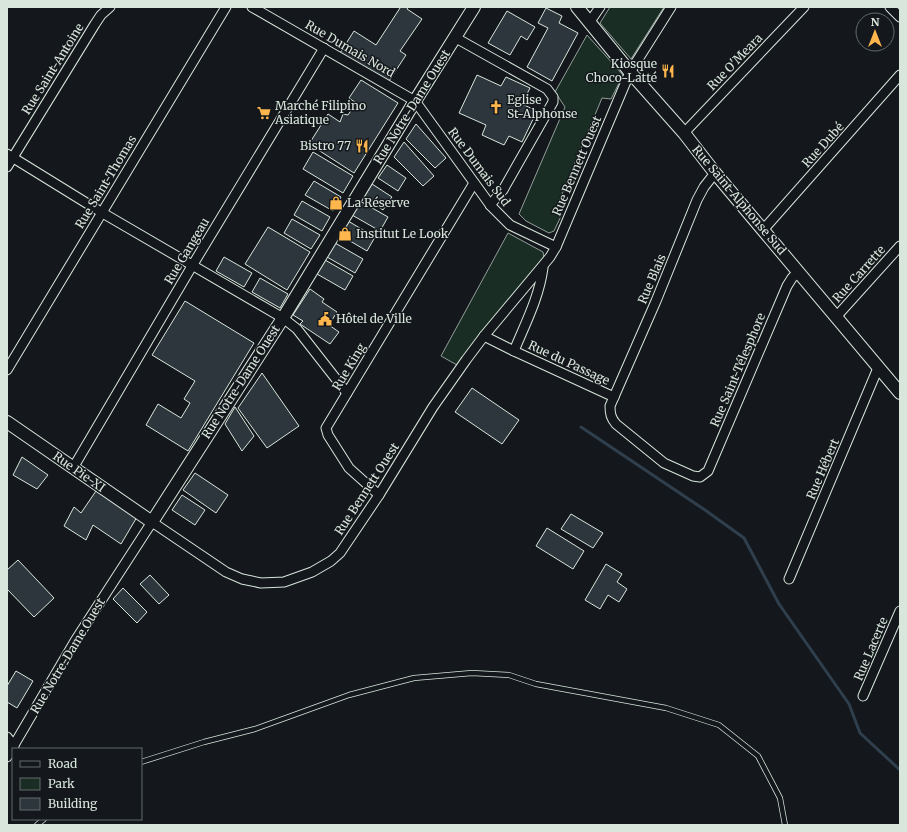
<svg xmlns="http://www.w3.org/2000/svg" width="907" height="832" viewBox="0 0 907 832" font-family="Merriweather,serif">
<rect width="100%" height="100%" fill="#14181c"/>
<g fill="#1a2d24" stroke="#939e99">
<polygon points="610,7 664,7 631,59 600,23"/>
<polygon points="587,35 623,75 611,99 602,98 555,211 562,214 554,231 549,233 526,221 519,214 565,107 555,92"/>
<polygon points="508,233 543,252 544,258 457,365 441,356"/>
</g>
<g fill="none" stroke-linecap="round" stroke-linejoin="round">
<polyline stroke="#2f3f4d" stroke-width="3" points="581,427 705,510 744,538 779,604 849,704 860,733 900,770"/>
</g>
<g fill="#2c363c" stroke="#d8e6dc">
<polygon points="398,7 408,7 407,9 422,19 400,51 406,55 387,84 340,53 354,31 376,45 400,8"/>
<polygon points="546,8 562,16 559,23 578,33 552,81 527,67 548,28 538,23"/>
<polygon points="507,11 535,27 527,40 521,36 510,55 488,43"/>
<polygon points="477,75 501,86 506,77 530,88 522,104 537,111 522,142 509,136 504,145 482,135 486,125 459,113"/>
<polygon points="361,80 398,103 354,173 309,144 328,114 340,122 343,114 348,115 356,103 349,98"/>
<polygon points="416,124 446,158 435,168 406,139"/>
<polygon points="404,142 434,176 423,186 394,157"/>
<polygon points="313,152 353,176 343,193 303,169"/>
<polygon points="387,165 406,178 398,191 378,178"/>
<polygon points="314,181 341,197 333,211 305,195"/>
<polygon points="372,184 392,197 383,210 364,197"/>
<polygon points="302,201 330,217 322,231 294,215"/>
<polygon points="360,201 388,217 380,231 352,215"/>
<polygon points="292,219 320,235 311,249 284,233"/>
<polygon points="348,221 375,237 367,251 340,235"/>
<polygon points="268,227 310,252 287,290 245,264"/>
<polygon points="335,243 363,259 355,273 327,257"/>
<polygon points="224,257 252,273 244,287 216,271"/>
<polygon points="325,260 353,276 345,290 317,274"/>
<polygon points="260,278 288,294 280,308 252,292"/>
<polygon points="310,289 324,299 322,302 337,312 329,325 339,332 330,344 300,324 303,321 293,315"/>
<polygon points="185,301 254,343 188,451 146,425 158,404 181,418 190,403 184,399 195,381 152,355"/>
<polygon points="262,373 299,426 267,448 238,408"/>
<polygon points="472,388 519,420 502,444 455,412"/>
<polygon points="235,407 254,436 242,451 225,424"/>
<polygon points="22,457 48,475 37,489 13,475"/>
<polygon points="195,473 228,495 216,513 183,490"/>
<polygon points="96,491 137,517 121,544 93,525 86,540 64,526 74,507 81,513"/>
<polygon points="182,495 205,510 195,525 172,510"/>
<polygon points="571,514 603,533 593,548 561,529"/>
<polygon points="547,528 584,551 573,569 536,546"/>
<polygon points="18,560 54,598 34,617 7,589 7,570"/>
<polygon points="606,564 622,574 617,582 627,589 619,602 608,595 600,609 585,600"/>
<polygon points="150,575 169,595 159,604 140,584"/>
<polygon points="123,588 147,612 137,623 113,599"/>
<polygon points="16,671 33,681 17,708 7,702 7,686"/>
</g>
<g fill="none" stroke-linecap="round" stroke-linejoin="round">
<g stroke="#d8e6dc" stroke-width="6">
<g id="lane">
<polyline points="141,762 204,742 255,729 349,695 414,678 472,673 509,675 536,684 666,708 719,725 758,756 780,798 785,825"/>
<polyline points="37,825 44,819"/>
</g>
</g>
<g stroke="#d8e6dc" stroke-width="11">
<g id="street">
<polyline points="252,7 415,101 491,206 510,225 556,247"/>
<polyline points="890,7 900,17"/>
<polyline points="589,23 600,7"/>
<polyline points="456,38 547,89 553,97 553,102 503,190 490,205"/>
<polyline points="684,133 804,7"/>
<polyline points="7,154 101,212 283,318 297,329 347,393"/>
<polyline points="7,167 95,24 101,15 110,7"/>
<path d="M715,173L704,187L697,200L656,301L610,406C610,414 611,418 616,424L664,463L693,476L700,477L708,471L787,286L792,278L798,272"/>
<polyline points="763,230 900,75"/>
<polyline points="836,317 900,246"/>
<polyline points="484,336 514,351 614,397"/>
<path d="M514,351C525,324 539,298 543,268"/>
<polyline points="7,370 226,7"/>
<polyline points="73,468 192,266 324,48"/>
<polyline points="379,495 349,468 328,435 326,428 474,183"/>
<polyline points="789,579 878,368"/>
<polyline points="863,696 900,611"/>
<polyline points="7,737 14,746"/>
<polyline points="7,757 75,641 152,522 226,572 242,579 261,583 284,582 312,572 331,561 340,553 379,495 433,407 466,360 484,336 550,257 556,247 630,72 671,7"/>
</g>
</g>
<g stroke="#d8e6dc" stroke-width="14">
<g id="secondary">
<polyline points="577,7 630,72 684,133 715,173 900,393"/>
<polyline points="7,422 152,522 283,318 415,101 474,7"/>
</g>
</g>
<use href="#lane" stroke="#14181c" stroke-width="4.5"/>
<use href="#street" stroke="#14181c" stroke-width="9"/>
<use href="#secondary" stroke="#14181c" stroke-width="12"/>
</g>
<defs>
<g id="restaurant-bare" transform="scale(1.08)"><path d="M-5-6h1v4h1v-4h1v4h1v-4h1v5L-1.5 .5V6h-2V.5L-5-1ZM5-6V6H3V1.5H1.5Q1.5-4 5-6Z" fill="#ffb74d" stroke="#14181c" stroke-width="2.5" paint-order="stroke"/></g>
<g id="church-bare" transform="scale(1.08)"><path d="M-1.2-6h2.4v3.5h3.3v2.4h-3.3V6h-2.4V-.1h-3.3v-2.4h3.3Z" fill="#ffb74d" stroke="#14181c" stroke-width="2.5" paint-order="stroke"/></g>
<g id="supermarket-bare" transform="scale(1.08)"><path d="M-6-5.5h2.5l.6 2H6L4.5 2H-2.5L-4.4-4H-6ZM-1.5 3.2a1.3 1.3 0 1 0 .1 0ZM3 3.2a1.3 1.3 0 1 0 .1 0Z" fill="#ffb74d" stroke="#14181c" stroke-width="2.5" paint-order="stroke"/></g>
<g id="shop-bare" transform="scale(1.08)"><path d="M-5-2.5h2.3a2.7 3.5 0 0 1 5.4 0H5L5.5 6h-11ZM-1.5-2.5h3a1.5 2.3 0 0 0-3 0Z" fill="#ffb74d" stroke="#14181c" stroke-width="2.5" paint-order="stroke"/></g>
<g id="civic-bare" transform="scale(1.08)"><path d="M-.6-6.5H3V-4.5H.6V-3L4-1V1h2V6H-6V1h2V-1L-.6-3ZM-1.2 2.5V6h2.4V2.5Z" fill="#ffb74d" stroke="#14181c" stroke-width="2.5" paint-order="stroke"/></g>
</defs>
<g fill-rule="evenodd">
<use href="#restaurant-bare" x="668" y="71"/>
<use href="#church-bare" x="496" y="107"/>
<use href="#supermarket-bare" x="264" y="113"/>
<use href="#restaurant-bare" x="362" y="146"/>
<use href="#shop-bare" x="336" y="203"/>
<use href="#shop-bare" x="345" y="234"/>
<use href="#civic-bare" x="325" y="319"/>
</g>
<g text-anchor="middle" stroke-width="3" stroke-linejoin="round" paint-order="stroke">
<g font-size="12" fill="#d8e6dc" stroke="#14181c">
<text transform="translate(350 49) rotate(30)" y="4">Rue Dumais Nord</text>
<text transform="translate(735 62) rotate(-46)" y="4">Rue O'Meara</text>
<text transform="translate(53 69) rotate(-58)" y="4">Rue Saint-Antoine</text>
<text transform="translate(412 107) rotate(-58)" y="4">Rue Notre-Dame Ouest</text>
<text transform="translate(823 145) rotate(-48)" y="4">Rue Dubé</text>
<text transform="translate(577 166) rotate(-67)" y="4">Rue Bennett Ouest</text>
<text transform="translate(479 167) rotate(53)" y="4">Rue Dumais Sud</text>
<text transform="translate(106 182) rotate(-59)" y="4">Rue Saint-Thomas</text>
<text transform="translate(739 200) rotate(50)" y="4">Rue Saint-Alphonse Sud</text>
<text transform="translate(187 251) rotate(-59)" y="4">Rue Gangeau</text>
<text transform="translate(859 274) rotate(-48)" y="4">Rue Carrette</text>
<text transform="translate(652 279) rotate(-67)" y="4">Rue Blais</text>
<text transform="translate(569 363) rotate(25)" y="4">Rue du Passage</text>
<text transform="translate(349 367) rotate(-59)" y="4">Rue King</text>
<text transform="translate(738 370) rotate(-67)" y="4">Rue Saint-Télesphore</text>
<text transform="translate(241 382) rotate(-57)" y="4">Rue Notre-Dame Ouest</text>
<text transform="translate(823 469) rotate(-67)" y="4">Rue Hébert</text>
<text transform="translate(79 472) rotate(35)" y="4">Rue Pie-XI</text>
<text transform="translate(367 489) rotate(-57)" y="4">Rue Bennett Ouest</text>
<text transform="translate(871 649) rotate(-67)" y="4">Rue Lacerte</text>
<text transform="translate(68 656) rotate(-59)" y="4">Rue Notre-Dame Ouest</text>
</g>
<g font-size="12" fill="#d8e6dc" stroke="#14181c" text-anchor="start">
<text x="657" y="68" text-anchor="end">Kiosque<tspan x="657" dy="14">Choco-Latté</tspan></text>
<text x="507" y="104">Eglise<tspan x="507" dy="14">St-Alphonse</tspan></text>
<text x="275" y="110">Marché Filipino<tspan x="275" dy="14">Asiatique</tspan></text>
<text x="351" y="150" text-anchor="end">Bistro 77</text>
<text x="347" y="207">La Réserve</text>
<text x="356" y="238">Institut Le Look</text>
<text x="336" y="323">Hôtel de Ville</text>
</g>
</g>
<rect width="907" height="832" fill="none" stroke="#d8e6dc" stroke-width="16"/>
<rect x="12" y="748" width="130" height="72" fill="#14181c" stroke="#626a69"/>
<rect x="20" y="761" width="20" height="6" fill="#14181c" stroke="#626a69"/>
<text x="48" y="768" font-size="12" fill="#d8e6dc">Road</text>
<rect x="20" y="778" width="20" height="12" fill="#1a2d24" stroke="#626a69"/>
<text x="48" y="788" font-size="12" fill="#d8e6dc">Park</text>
<rect x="20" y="798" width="20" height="12" fill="#2c363c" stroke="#626a69"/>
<text x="48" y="808" font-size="12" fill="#d8e6dc">Building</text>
<g transform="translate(875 32)"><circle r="19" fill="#14181c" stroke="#626a69"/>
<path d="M0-3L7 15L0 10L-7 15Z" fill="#ffb74d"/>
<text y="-6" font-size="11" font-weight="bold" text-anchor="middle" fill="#d8e6dc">N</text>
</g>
</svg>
